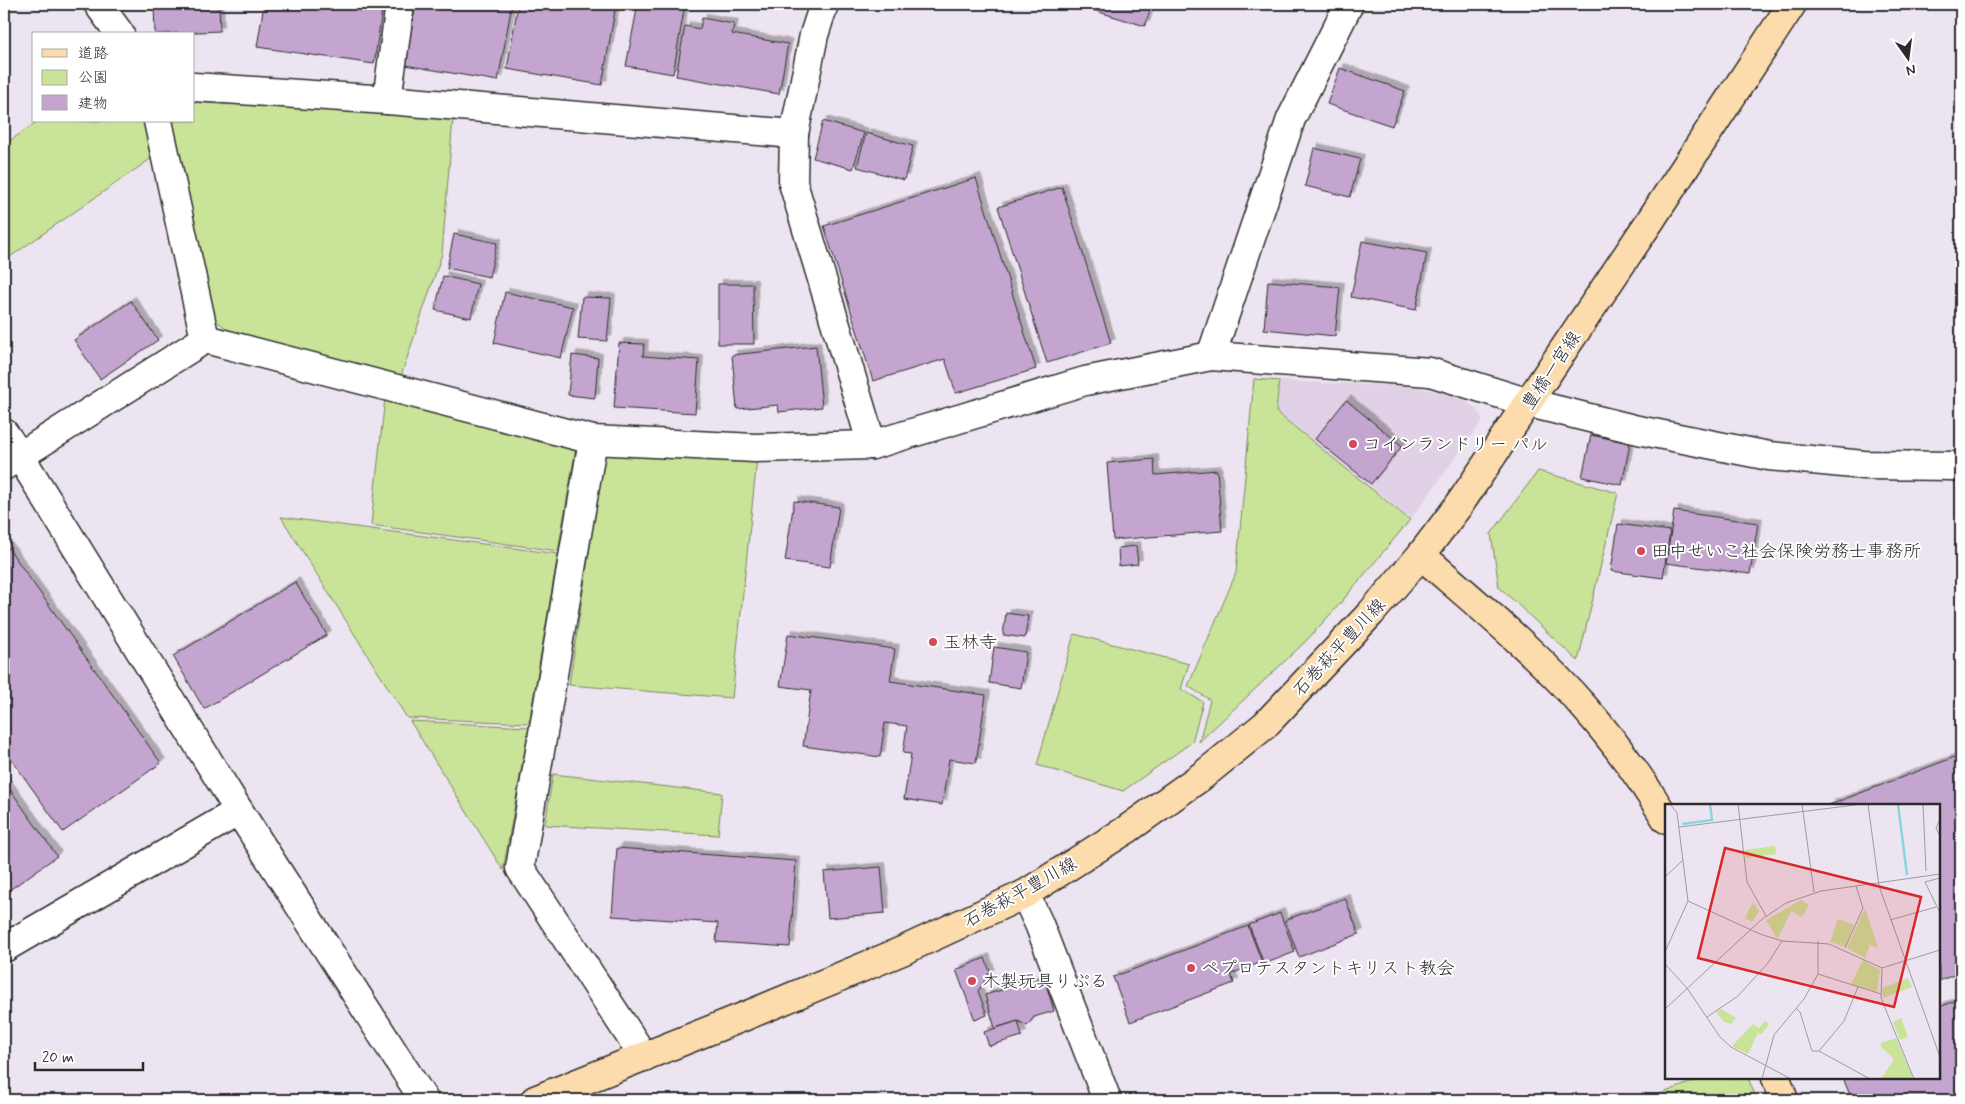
<svg xmlns="http://www.w3.org/2000/svg" width="1965" height="1104" viewBox="0 0 1965 1104" font-family="Mynerve,'Klee One',sans-serif">
<defs>
<filter id="shadow"><feDropShadow dx="4.5" dy="-4.5" stdDeviation="0" flood-color="#0004"/></filter>
</defs>
<rect width="100%" height="100%" fill="#ede4f1"/>
<filter id="ink" filterUnits="userSpaceOnUse"><feTurbulence type="fractalNoise" baseFrequency=".02" numOctaves="2"/><feDisplacementMap in="SourceGraphic" scale="10" xChannelSelector="R" yChannelSelector="G"/><feConvolveMatrix kernelMatrix="1 2 1 2 8 2 1 2 1" color-interpolation-filters="sRGB"/></filter>
<g filter="url(#ink)">
<polygon fill="#e1d1e7" points="1280,381 1404,386 1457,394 1478,411 1483,420 1411,519 1276,411"/>
<g fill="#c9e399" stroke="#7a8762">
<polygon points="194,102 453,118 442,254 401,376 231,332 213,318 172,121 194,121"/>
<polygon points="38,121 144,121 152,158 4,261 4,145"/>
<polygon points="1254,379 1279,381 1276,412 1410,520 1338,606 1305,642 1199,742 1210,700 1188,686 1236,573"/>
<polygon points="385,398 576,447 558,551 371,525"/>
<polygon points="604,453 757,459 732,698 569,685"/>
<polygon points="1538,471 1618,493 1578,661 1499,587 1491,534"/>
<polygon points="281,517 558,554 529,723 407,718"/>
<polygon points="1074,634 1189,664 1181,689 1203,702 1192,742 1123,791 1037,765"/>
<polygon points="410,721 529,727 503,870"/>
<polygon points="553,774 722,793 718,835 545,825"/>
<polygon points="1703,1078 1748,1078 1757,1100 1644,1100"/>
</g>
<g fill="#c4a5d0" stroke="#2b2b2b" filter="url(#shadow)">
<polygon points="154,4 219,4 220,31 155,34"/>
<polygon points="264,4 383,4 374,64 257,47"/>
<polygon points="416,4 512,4 498,81 405,65"/>
<polygon points="518,4 616,4 602,85 507,69"/>
<polygon points="638,4 685,4 673,74 626,66"/>
<polygon points="1073,4 1152,4 1145,26"/>
<polygon points="702,18 734,24 732,34 788,44 779,94 676,76 685,26 700,29"/>
<polygon points="1340,68 1405,91 1392,126 1327,104"/>
<polygon points="823,121 864,133 853,169 813,158"/>
<polygon points="866,133 913,146 904,180 857,167"/>
<polygon points="1314,148 1360,159 1350,197 1305,186"/>
<polygon points="976,178 1036,369 956,393 945,359 873,381 824,226"/>
<polygon points="1062,187 1111,343 1047,363 998,207"/>
<polygon points="454,234 497,243 489,277 447,268"/>
<polygon points="1362,241 1427,253 1416,310 1351,297"/>
<polygon points="443,276 478,284 471,318 435,310"/>
<polygon points="1268,281 1340,287 1335,336 1264,329"/>
<polygon points="718,284 753,284 754,344 718,344"/>
<polygon points="505,292 573,307 561,358 494,343"/>
<polygon points="582,297 611,298 607,341 578,339"/>
<polygon points="131,301 158,340 100,379 74,340"/>
<polygon points="619,343 644,344 643,356 699,360 695,413 614,408"/>
<polygon points="816,346 822,407 779,412 778,405 737,409 732,355"/>
<polygon points="572,355 598,358 595,398 568,395"/>
<polygon points="1346,400 1402,446 1371,484 1315,439"/>
<polygon points="1591,435 1630,443 1622,485 1582,477"/>
<polygon points="1154,459 1155,475 1217,470 1222,531 1113,540 1107,463"/>
<polygon points="794,501 839,507 830,567 785,561"/>
<polygon points="1674,511 1758,523 1750,574 1666,563"/>
<polygon points="1618,524 1670,531 1663,578 1611,571"/>
<polygon points="4,542 161,763 63,832 4,749"/>
<polygon points="1136,546 1138,564 1119,566 1118,548"/>
<polygon points="295,582 327,635 204,709 173,656"/>
<polygon points="1006,613 1028,616 1025,638 1003,635"/>
<polygon points="788,634 895,649 890,681 986,695 976,763 949,759 942,805 904,799 911,754 903,753 907,726 885,723 880,757 803,746 811,690 780,686"/>
<polygon points="994,647 1026,652 1021,688 989,683"/>
<polygon points="1960,755 1961,972 1939,981 1939,805 1829,805"/>
<polygon points="4,781 57,856 4,894"/>
<polygon points="617,848 796,861 790,947 716,942 718,923 612,916"/>
<polygon points="881,867 885,913 828,918 824,872"/>
<polygon points="1345,898 1359,934 1299,957 1285,920"/>
<polygon points="1280,913 1295,952 1264,964 1249,925"/>
<polygon points="1248,926 1262,962 1231,974 1234,983 1130,1022 1113,977"/>
<polygon points="985,958 990,972 978,991 987,1015 975,1020 956,970"/>
<polygon points="1044,977 1054,1011 1034,1017 1027,1026 1018,1021 995,1028 985,995 1008,988 1014,980 1024,984"/>
<polygon points="1961,999 1961,1100 1852,1100 1843,1078 1939,1078 1939,1007"/>
<polygon points="1018,1021 1022,1036 989,1046 984,1032"/>
</g>
<g fill="none" stroke-linecap="round" stroke-linejoin="round">
<g stroke="#2b2b2b" stroke-width="31">
<g id="minor">
<polyline points="98,4 120,34"/>
<polyline points="824,4 814,35 794,134 793,183 872,445"/>
<polyline points="194,87 387,100 794,134"/>
<polyline points="387,100 400,4"/>
<polyline points="158,121 205,339"/>
<polyline points="1211,356 1291,119 1349,4"/>
<polyline points="4,433 20,456 239,811 424,1100"/>
<polyline points="593,440 520,868 644,1057"/>
<polyline points="4,466 205,339 593,440 755,448 872,445 1085,381 1211,356 1430,372 1529,403 1638,430 1769,456 1864,465 1953,466 1961,468"/>
<polyline points="1025,894 1039,924 1107,1100"/>
<polyline points="4,948 239,811"/>
</g>
</g>
<g stroke="#2b2b2b" stroke-width="31">
<g id="major">
<path d="M1421,555C1477,604 1536,652 1585,708C1616,743 1642,780 1666,819"/>
<polyline points="1776,1078 1784,1100"/>
<polyline points="535,1100 743,1017 902,951 1025,894 1126,830 1202,776 1265,725 1371,613 1421,555 1459,505 1650,221 1792,4"/>
</g>
</g>
<use href="#minor" stroke="#fff" stroke-width="28"/>
<use href="#major" stroke="#fcdcac" stroke-width="28"/>
</g>
</g>
<g fill="#d1495b" stroke="#fff" stroke-width="2">
<circle cx="1353" cy="444" r="5"/>
<circle cx="1641" cy="551" r="5"/>
<circle cx="933" cy="642" r="5"/>
<circle cx="1191" cy="968" r="5"/>
<circle cx="972" cy="981" r="5"/>
</g>
<g text-anchor="middle" stroke-width="4" stroke-linejoin="round" paint-order="stroke">
<g font-size="18" fill="#2b2b2b" stroke="#fff">
<text transform="translate(1551 370) rotate(-56)" y="6">豊橋一宮線</text>
<text transform="translate(1339 647) rotate(-47)" y="6">石巻萩平豊川線</text>
<text transform="translate(1020 892) rotate(-29)" y="6">石巻萩平豊川線</text>
</g>
<g font-size="18" fill="#2b2b2b" stroke="#fff" text-anchor="start">
<text x="1363" y="450">コインランドリー パル</text>
<text x="1651" y="557">田中せいこ社会保険労務士事務所</text>
<text x="943" y="648">玉林寺</text>
<text x="1201" y="974">ペプロテスタントキリスト教会</text>
<text x="982" y="987">木製玩具りぷる</text>
</g>
</g>
<g transform="translate(1665 804)">
<rect width="275" height="275" fill="#ede4f1"/>
<path d="M110,42L111,50L81,54L80,46ZM136,96L144,101L137,113L126,107L113,134L111,133L101,116ZM88,98L94,107L87,118L80,114ZM200,104L213,144L205,141L200,154L182,144ZM173,115L189,121L180,143L165,138ZM198,156L215,166L212,188L186,180ZM243,174L247,183L218,194L217,184ZM56,205L71,214L66,220L59,218L51,208ZM236,214L243,233L235,236L228,218ZM100,217L104,220L97,230L93,229L83,250L67,242L88,220L94,224ZM231,234L247,271V275H216L229,255L216,243V239Z" fill="#c9e399"/>
<path fill="none" stroke="#86d7de" stroke-width="2.5" d="M233,0L242,71M17,20L47,16L45,0"/>
<path fill="none" stroke="#9f9aa2" stroke-width="1" d="M73,0L82,78L101,112M137,0L149,88M203,0L214,82L275,253M258,0L261,67M275,15L271,24L275,32M14,23L198,0M0,73L18,56M275,74L260,78L275,109M23,97L95,130L117,137L164,140L217,164L275,146M225,116L271,103M180,144L198,104L191,82M0,148L23,97L12,9L5,0M0,160L22,184L55,233L66,243L126,275M217,164L216,194L249,275M153,170L216,190M131,204L135,208L147,247H154L205,275M0,205L96,116L121,99L156,87L275,70M42,213L73,192L103,159L117,137M154,247L179,217L193,183M97,275L109,231L139,195L153,170V137"/>
<path fill="#d62828" fill-opacity="0.15" stroke="#d62828" stroke-width="2.5" d="M60,44L256,93L229,203L33,154Z"/>
<rect width="275" height="275" fill="none" stroke="#2b2b2b" stroke-width="2.5"/>
</g>
<rect width="1965" height="1104" fill="none" stroke="#fff" stroke-width="20"/>
<rect x="10" y="10" width="1945" height="1084" fill="none" stroke="#2b2b2b" stroke-width="2" filter="url(#ink)"/>
<rect x="32" y="32" width="162" height="90" fill="#ffffff" stroke="#aaaaaa"/>
<rect x="42" y="49" width="25" height="8" fill="#fcdcac" stroke="#aaaaaa"/>
<text x="78" y="58" font-size="15" fill="#2b2b2b">道路</text>
<rect x="42" y="70" width="25" height="15" fill="#c9e399" stroke="#aaaaaa"/>
<text x="78" y="82" font-size="15" fill="#2b2b2b">公園</text>
<rect x="42" y="95" width="25" height="15" fill="#c4a5d0" stroke="#aaaaaa"/>
<text x="78" y="108" font-size="15" fill="#2b2b2b">建物</text>
<g transform="translate(1908 58) rotate(166)" stroke="#ffffff" stroke-width="4" paint-order="stroke">
<path d="M0-4L9 19L0 12L-9 19Z" fill="#2b2b2b"/>
<text y="-8" font-size="14" font-weight="bold" text-anchor="middle" fill="#2b2b2b">N</text>
</g>
<path d="M35 1062v8h108v-8" fill="none" stroke="#2b2b2b" stroke-width="2.5"/>
<text x="42" y="1062" font-size="15" fill="#2b2b2b" stroke="#ffffff" stroke-width="4" paint-order="stroke">20 m</text>
</svg>
